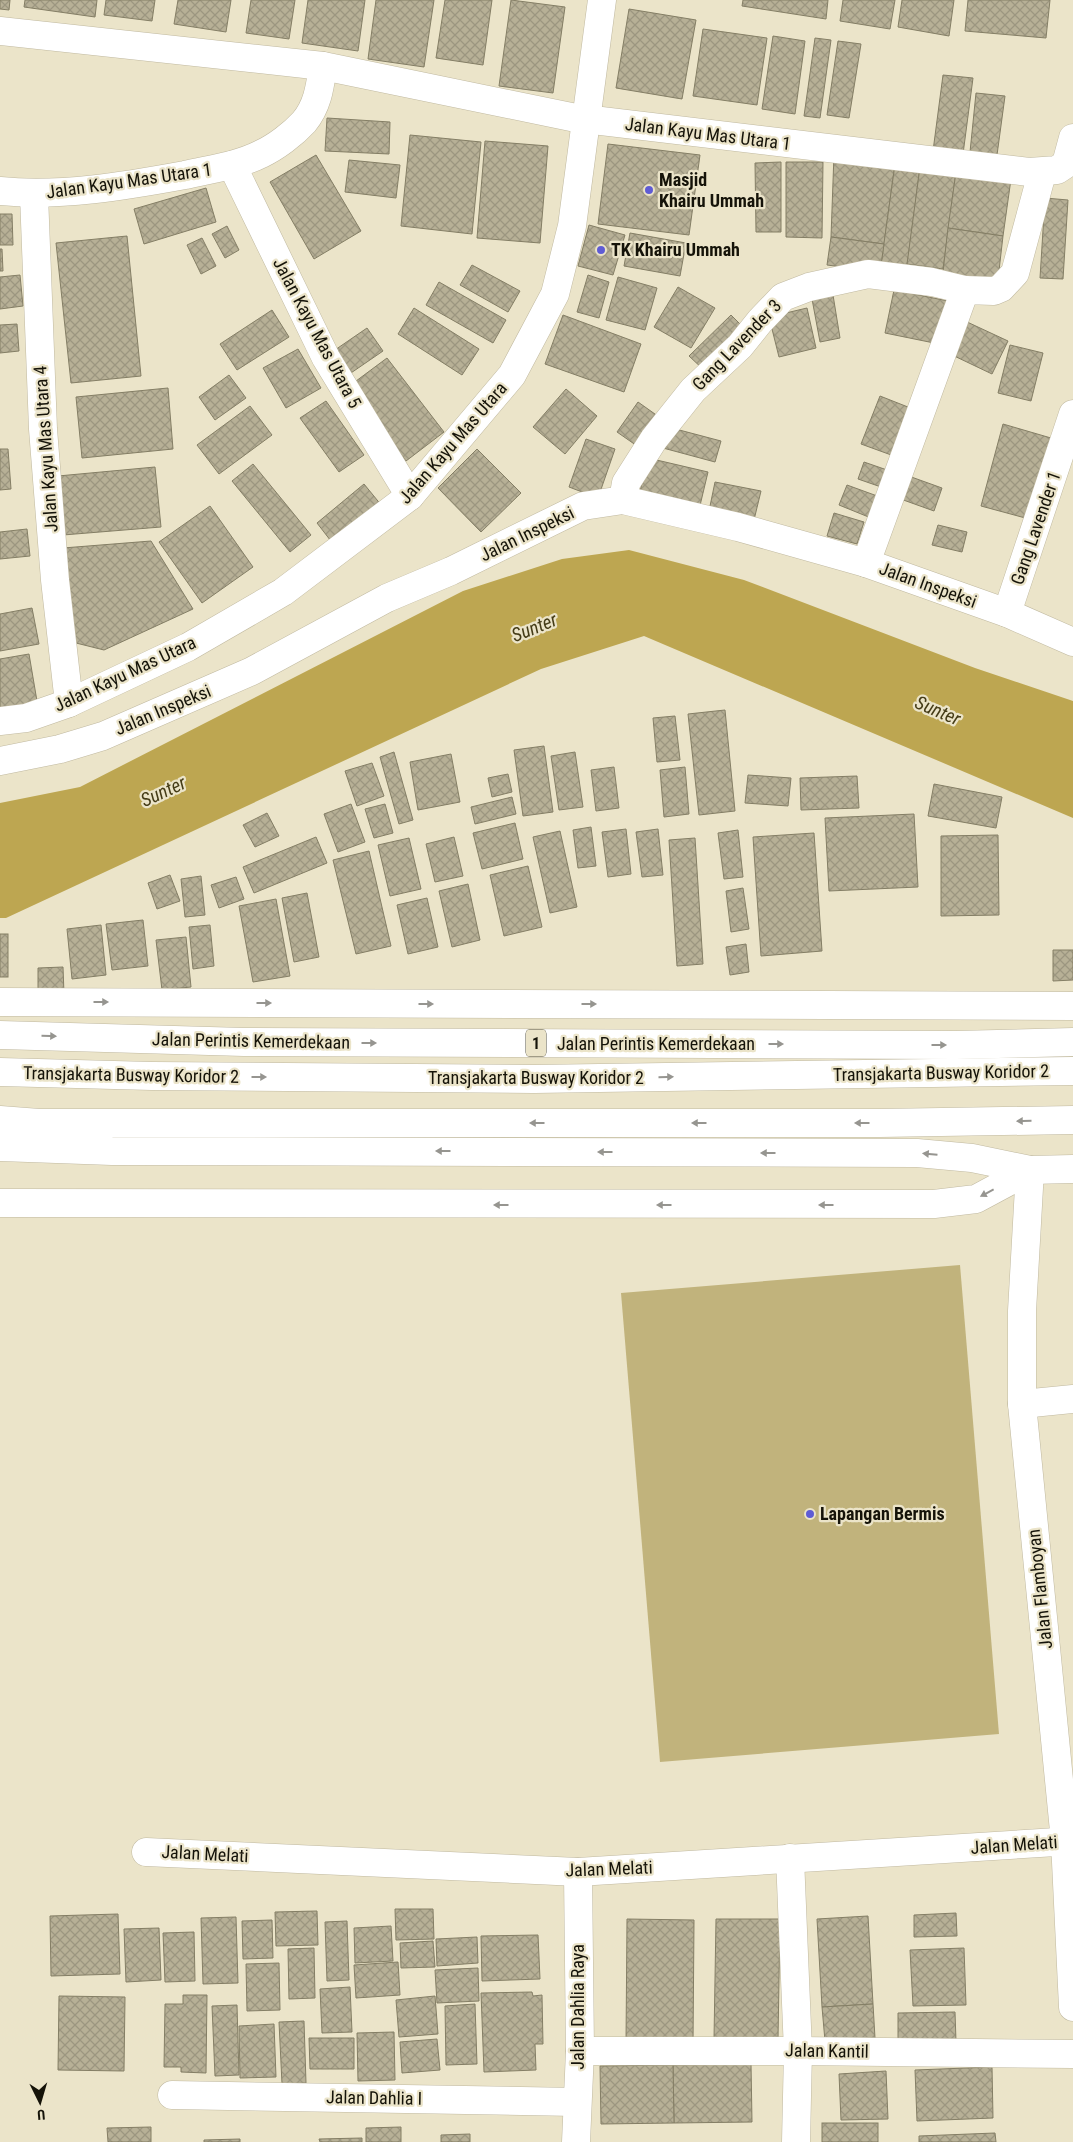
<svg xmlns="http://www.w3.org/2000/svg" width="1073" height="2142" viewBox="0 0 1073 2142" font-family="'Roboto Condensed',sans-serif">
<defs>
<pattern id="building-cross-hatch" width="8" height="8" patternUnits="userSpaceOnUse" patternTransform="scale(1.25)"><rect width="8" height="8" fill="#b7b096"/><path d="M0 0l8 8M0 8l8-8" fill="none" stroke="#9c9680"/></pattern>
</defs>
<rect width="100%" height="100%" fill="#ebe4c9"/>
<polygon fill="#c1b37c" points="960,1265 999,1734 660,1762 621,1293"/>
<polygon fill="#bda651" points="629,550 744,580 975,668 1073,701 1073,818 644,636 541,669 6,918 0,918 0,803 80,787 463,591 562,559"/>
<g fill="url(#building-cross-hatch)" stroke="#847e65">
<polygon points="0,0 10,0 9,10 0,9"/>
<polygon points="25,0 97,0 95,17 24,7"/>
<polygon points="106,0 155,0 152,21 104,15"/>
<polygon points="178,0 231,0 226,32 174,24"/>
<polygon points="251,0 295,0 289,39 246,33"/>
<polygon points="308,0 365,0 358,51 302,43"/>
<polygon points="376,0 434,0 424,67 368,59"/>
<polygon points="445,0 492,0 483,65 436,58"/>
<polygon points="511,0 565,7 553,93 499,86"/>
<polygon points="743,0 828,0 826,19 742,6"/>
<polygon points="843,0 895,0 890,29 840,21"/>
<polygon points="902,0 954,0 949,36 898,27"/>
<polygon points="968,0 1050,0 1046,38 965,31"/>
<polygon points="629,9 696,20 682,99 616,88"/>
<polygon points="703,29 767,38 757,105 693,96"/>
<polygon points="773,36 805,41 795,114 762,109"/>
<polygon points="815,38 831,40 820,118 804,116"/>
<polygon points="838,41 861,44 849,118 827,115"/>
<polygon points="943,75 973,78 963,154 933,151"/>
<polygon points="976,93 1005,96 997,155 970,152"/>
<polygon points="327,118 390,122 389,154 325,151"/>
<polygon points="410,135 481,142 472,234 401,226"/>
<polygon points="485,141 548,146 540,243 477,238"/>
<polygon points="608,144 700,155 689,235 598,224"/>
<polygon points="834,154 895,164 884,244 831,237"/>
<polygon points="316,155 361,231 314,259 270,182"/>
<polygon points="349,160 400,165 396,198 345,192"/>
<polygon points="781,162 781,232 756,232 755,163"/>
<polygon points="786,162 823,162 822,238 786,237"/>
<polygon points="895,164 920,167 906,275 880,272"/>
<polygon points="920,167 956,172 943,269 907,264"/>
<polygon points="956,172 1011,179 1003,236 948,228"/>
<polygon points="206,188 216,222 144,244 134,209"/>
<polygon points="1045,198 1068,200 1063,279 1040,278"/>
<polygon points="0,214 12,214 13,245 0,245"/>
<polygon points="589,225 625,235 613,275 578,266"/>
<polygon points="227,226 239,250 225,258 212,234"/>
<polygon points="948,228 1003,236 997,288 942,281"/>
<polygon points="630,233 686,243 680,276 624,266"/>
<polygon points="127,236 141,376 71,383 56,243"/>
<polygon points="831,237 884,244 880,272 827,265"/>
<polygon points="202,238 216,266 201,274 187,245"/>
<polygon points="0,249 2,249 3,271 0,271"/>
<polygon points="472,265 520,291 508,312 460,285"/>
<polygon points="20,275 23,306 0,309 0,277"/>
<polygon points="588,275 609,282 599,318 577,312"/>
<polygon points="618,277 657,288 645,330 606,320"/>
<polygon points="439,282 506,320 493,343 426,305"/>
<polygon points="678,287 715,308 691,348 654,327"/>
<polygon points="894,290 948,301 939,344 885,333"/>
<polygon points="833,295 840,338 820,342 812,299"/>
<polygon points="414,308 479,349 462,375 398,334"/>
<polygon points="807,308 816,348 779,357 769,317"/>
<polygon points="272,310 289,337 237,370 220,344"/>
<polygon points="563,315 641,344 624,392 545,364"/>
<polygon points="731,315 746,330 705,371 689,356"/>
<polygon points="965,321 1008,341 992,374 948,353"/>
<polygon points="17,324 19,351 0,353 0,325"/>
<polygon points="367,328 383,351 348,375 332,352"/>
<polygon points="1010,345 1043,353 1031,401 998,393"/>
<polygon points="298,349 321,388 286,408 263,368"/>
<polygon points="387,358 444,432 406,461 348,387"/>
<polygon points="229,375 246,398 215,420 199,397"/>
<polygon points="168,388 173,449 82,458 76,397"/>
<polygon points="566,389 597,416 565,454 533,427"/>
<polygon points="880,396 913,409 894,456 861,444"/>
<polygon points="326,401 364,455 339,472 300,418"/>
<polygon points="638,402 662,419 640,448 617,432"/>
<polygon points="250,406 272,435 219,474 197,445"/>
<polygon points="1003,424 1051,438 1029,519 981,506"/>
<polygon points="668,427 721,441 715,462 663,448"/>
<polygon points="586,439 615,449 598,498 569,487"/>
<polygon points="0,449 8,449 11,489 0,490"/>
<polygon points="477,449 521,493 481,532 438,488"/>
<polygon points="648,458 708,472 698,514 638,500"/>
<polygon points="864,462 890,471 884,488 858,479"/>
<polygon points="253,464 311,535 290,552 232,481"/>
<polygon points="155,467 161,527 63,535 58,476"/>
<polygon points="903,474 942,488 934,511 895,497"/>
<polygon points="715,482 761,491 754,520 709,511"/>
<polygon points="364,484 382,506 334,545 317,523"/>
<polygon points="847,485 880,497 871,518 839,505"/>
<polygon points="210,506 253,567 202,603 159,542"/>
<polygon points="834,513 864,522 857,544 827,536"/>
<polygon points="938,525 967,532 962,552 932,545"/>
<polygon points="27,529 30,556 0,559 0,532"/>
<polygon points="151,541 193,609 104,650 68,641 63,548"/>
<polygon points="32,608 39,644 0,651 0,614"/>
<polygon points="29,654 38,707 0,713 0,659"/>
<polygon points="725,710 735,811 699,815 688,714"/>
<polygon points="675,716 680,760 657,762 653,718"/>
<polygon points="544,746 553,812 523,816 514,750"/>
<polygon points="394,752 413,820 399,824 380,757"/>
<polygon points="575,752 583,807 559,810 551,756"/>
<polygon points="451,754 460,802 418,810 410,762"/>
<polygon points="372,763 384,796 357,806 345,771"/>
<polygon points="614,767 619,808 596,811 591,770"/>
<polygon points="685,767 689,814 664,817 660,770"/>
<polygon points="508,774 512,792 492,797 488,778"/>
<polygon points="748,775 791,778 788,806 745,803"/>
<polygon points="857,776 859,808 801,810 800,778"/>
<polygon points="934,784 1002,797 996,828 928,816"/>
<polygon points="512,797 516,814 475,824 471,807"/>
<polygon points="351,804 365,842 338,852 324,814"/>
<polygon points="385,804 393,833 374,838 365,809"/>
<polygon points="267,813 279,836 255,847 243,825"/>
<polygon points="914,814 918,887 829,891 825,818"/>
<polygon points="515,823 523,859 482,869 473,833"/>
<polygon points="591,827 596,866 578,868 573,830"/>
<polygon points="626,829 631,874 608,877 602,832"/>
<polygon points="658,829 663,875 642,877 636,832"/>
<polygon points="738,830 743,877 724,879 718,833"/>
<polygon points="560,831 577,907 550,913 533,837"/>
<polygon points="814,833 822,951 761,956 753,837"/>
<polygon points="998,835 999,915 941,916 941,836"/>
<polygon points="316,837 327,863 254,893 243,867"/>
<polygon points="454,837 463,876 435,882 426,844"/>
<polygon points="409,838 421,889 390,896 378,845"/>
<polygon points="695,838 703,964 677,966 669,840"/>
<polygon points="369,851 391,946 356,954 333,860"/>
<polygon points="528,866 542,927 504,936 490,875"/>
<polygon points="170,875 180,901 157,909 148,883"/>
<polygon points="201,876 205,915 185,917 181,879"/>
<polygon points="236,877 244,899 219,908 211,885"/>
<polygon points="468,884 480,940 452,947 439,891"/>
<polygon points="743,888 749,929 731,932 726,891"/>
<polygon points="307,893 319,957 294,962 282,898"/>
<polygon points="427,898 438,947 408,954 397,905"/>
<polygon points="276,899 290,976 253,982 239,906"/>
<polygon points="143,920 148,966 112,970 106,924"/>
<polygon points="101,925 106,975 72,979 67,929"/>
<polygon points="210,925 214,966 193,969 189,927"/>
<rect x="0" y="934" width="8" height="43"/>
<polygon points="186,937 191,987 162,990 156,940"/>
<polygon points="746,944 749,972 730,975 726,947"/>
<polygon points="1053,950 1073,950 1073,980 1053,981"/>
<polygon points="63,967 64,994 38,994 38,968"/>
<polygon points="395,1909 433,1909 434,1939 396,1940"/>
<polygon points="317,1911 318,1945 276,1946 275,1912"/>
<polygon points="956,1913 957,1936 914,1937 914,1915"/>
<polygon points="118,1914 120,1974 51,1976 50,1916"/>
<polygon points="868,1916 873,2004 822,2007 817,1919"/>
<polygon points="236,1917 238,1983 203,1984 201,1918"/>
<polygon points="627,1919 694,1920 693,2045 626,2044"/>
<polygon points="716,1919 780,1919 778,2040 714,2039"/>
<polygon points="272,1920 273,1958 243,1959 242,1921"/>
<polygon points="347,1921 349,1980 327,1981 325,1922"/>
<polygon points="391,1926 393,1961 355,1963 354,1928"/>
<polygon points="159,1928 161,1980 126,1982 124,1929"/>
<polygon points="194,1932 195,1981 165,1982 163,1933"/>
<polygon points="538,1935 540,1979 482,1981 481,1936"/>
<polygon points="477,1937 478,1963 437,1966 436,1939"/>
<polygon points="433,1941 435,1967 401,1968 400,1943"/>
<polygon points="314,1948 315,1998 289,1999 288,1949"/>
<polygon points="964,1948 966,2005 913,2006 910,1950"/>
<polygon points="398,1962 400,1995 356,1998 354,1965"/>
<polygon points="279,1963 280,2010 247,2011 246,1964"/>
<polygon points="478,1968 479,2001 437,2003 435,1970"/>
<polygon points="350,1987 352,2032 322,2033 320,1989"/>
<polygon points="532,1992 533,1996 542,1995 543,2044 535,2044 536,2070 484,2072 481,1993"/>
<polygon points="183,1995 207,1995 206,2073 181,2072 181,2067 164,2067 165,2004 183,2004"/>
<polygon points="59,1996 125,1997 124,2071 58,2070"/>
<polygon points="435,1996 438,2034 399,2037 396,2000"/>
<polygon points="475,2004 477,2064 446,2065 445,2006"/>
<polygon points="873,2004 875,2038 825,2041 822,2007"/>
<polygon points="237,2005 239,2075 215,2076 212,2006"/>
<polygon points="955,2012 956,2041 898,2043 898,2013"/>
<polygon points="304,2021 306,2083 282,2084 279,2022"/>
<polygon points="274,2024 276,2077 240,2078 239,2026"/>
<polygon points="394,2032 395,2080 358,2081 357,2033"/>
<polygon points="309,2038 354,2038 354,2069 310,2069"/>
<polygon points="437,2039 440,2070 402,2073 400,2042"/>
<polygon points="751,2064 752,2122 674,2123 673,2065"/>
<polygon points="673,2065 674,2123 601,2124 600,2066"/>
<polygon points="992,2067 993,2118 917,2121 915,2070"/>
<polygon points="886,2071 888,2119 841,2120 839,2074"/>
<rect x="822" y="2123" width="56" height="19"/>
<polygon points="151,2127 151,2142 108,2142 107,2128"/>
<polygon points="401,2127 401,2142 366,2142 366,2128"/>
<polygon points="995,2133 996,2142 919,2142 919,2136"/>
<polygon points="470,2134 470,2142 441,2142 441,2135"/>
<polygon points="362,2138 362,2142 320,2142 319,2139"/>
<polygon points="240,2139 240,2142 204,2142 204,2140"/>
</g>
<g fill="none" stroke-linecap="round" stroke-linejoin="round">
<g stroke="#c0b9a0" stroke-width="29">
<g id="minor">
<polyline points="0,31 323,66 576,118 1029,172 1057,170 1066,164 1073,138"/>
<polyline points="232,165 326,358 410,496"/>
<path d="M0,191C61,197 125,186 185,175C211,169 237,166 261,154C276,147 293,134 304,122C318,105 320,86 323,66"/>
<polyline points="34,195 43,429 55,580 69,703"/>
<polyline points="623,500 626,483 654,439 693,390 740,346 760,321 783,297 809,287 868,274 932,282 965,290"/>
<polyline points="866,563 965,290 994,291 1001,288 1015,273 1042,173"/>
<polyline points="1007,613 1073,414"/>
<polyline points="0,721 26,718 69,703 188,647 283,592 410,496 512,375 555,294 572,226 602,0"/>
<polyline points="0,761 60,749 103,736 252,671 387,598 451,571 583,506 623,500 738,527 866,563 1007,613 1073,642"/>
<polyline points="0,1072 152,1076 534,1079 1073,1071"/>
<polyline points="0,1120 39,1123 880,1123 1073,1120"/>
<polyline points="1030,1170 1022,1311 1022,1404 1065,1841 1073,2007"/>
<polyline points="0,1203 934,1204 976,1199 1030,1170"/>
<polyline points="1022,1404 1073,1399"/>
<polyline points="146,1852 578,1872 1073,1841"/>
<polyline points="790,1858 798,2051 796,2142"/>
<polyline points="580,2051 798,2051 1073,2054"/>
<polyline points="172,2095 576,2102"/>
<polyline points="576,2142 580,2051 578,1872"/>
</g>
</g>
<g stroke="#c0b9a0" stroke-width="29">
<polyline id="major" points="0,1002 1073,1006"/>
</g>
<g stroke="#c0b9a0" stroke-width="29">
<g id="highway">
<polyline points="0,1035 244,1042 956,1045 1073,1042"/>
<polyline points="0,1147 112,1151 917,1153 972,1158 1030,1170 1073,1169"/>
</g>
</g>
<use href="#minor" stroke="#fff" stroke-width="28"/>
<use href="#major" stroke="#fff" stroke-width="28"/>
<use href="#highway" stroke="#fff" stroke-width="28"/>
</g>
<defs><path id="oneway-solid" d="M-6-.8H1V-3.2L6.5 0L1 3.2V.8H-6Z" transform="scale(1.25)"/></defs>
<g fill="#969590">
<use href="#oneway-solid" transform="translate(101 1002)"/>
<use href="#oneway-solid" transform="translate(264 1003)"/>
<use href="#oneway-solid" transform="translate(426 1004)"/>
<use href="#oneway-solid" transform="translate(589 1004)"/>
<use href="#oneway-solid" transform="translate(49 1036) rotate(2)"/>
<use href="#oneway-solid" transform="translate(369 1043)"/>
<use href="#oneway-solid" transform="translate(776 1044)"/>
<use href="#oneway-solid" transform="translate(939 1045)"/>
<use href="#oneway-solid" transform="translate(259 1077)"/>
<use href="#oneway-solid" transform="translate(666 1077) rotate(-1)"/>
<use href="#oneway-solid" transform="translate(1024 1121) rotate(179)"/>
<use href="#oneway-solid" transform="translate(537 1123) rotate(180)"/>
<use href="#oneway-solid" transform="translate(699 1123) rotate(180)"/>
<use href="#oneway-solid" transform="translate(862 1123) rotate(180)"/>
<use href="#oneway-solid" transform="translate(443 1151) rotate(-180)"/>
<use href="#oneway-solid" transform="translate(605 1152) rotate(-180)"/>
<use href="#oneway-solid" transform="translate(768 1153) rotate(-180)"/>
<use href="#oneway-solid" transform="translate(930 1154) rotate(-175)"/>
<use href="#oneway-solid" transform="translate(987 1193) rotate(152)"/>
<use href="#oneway-solid" transform="translate(501 1205) rotate(-180)"/>
<use href="#oneway-solid" transform="translate(664 1205) rotate(-180)"/>
<use href="#oneway-solid" transform="translate(826 1205) rotate(-180)"/>
</g>
<g fill="#5f5cd4" stroke="#ebe4c9" stroke-width="2">
<circle cx="649" cy="190" r="5"/>
<circle cx="601" cy="250" r="5"/>
<circle cx="810" cy="1514" r="5"/>
</g>
<g text-anchor="middle" stroke-width="4.5" stroke-linejoin="round" paint-order="stroke">
<rect fill="#ebe4c9" stroke="#555243" stroke-width="1" x="526" y="1029.5" width="20" height="27" rx="4"/>
<g font-size="16" font-weight="bold" fill="#151309">
<text x="536" y="1049">1</text>
</g>
<g font-size="18" fill="#151309" stroke="#ebe4c9">
<text transform="translate(708 134) rotate(7)" y="6">Jalan Kayu Mas Utara 1</text>
<text transform="translate(129 181) rotate(-8)" y="6">Jalan Kayu Mas Utara 1</text>
<text transform="translate(317 333) rotate(62)" y="6">Jalan Kayu Mas Utara 5</text>
<text transform="translate(737 345) rotate(-46)" y="6">Gang Lavender 3</text>
<text transform="translate(453 443) rotate(-49)" y="6">Jalan Kayu Mas Utara</text>
<text transform="translate(46 449) rotate(-94)" y="6">Jalan Kayu Mas Utara 4</text>
<text transform="translate(1036 528) rotate(-71)" y="6">Gang Lavender 1</text>
<text transform="translate(527 534) rotate(-26)" y="6">Jalan Inspeksi</text>
<text transform="translate(928 585) rotate(20)" y="6">Jalan Inspeksi</text>
<text transform="translate(125 674) rotate(-25)" y="6">Jalan Kayu Mas Utara</text>
<text transform="translate(163 710) rotate(-23)" y="6">Jalan Inspeksi</text>
<text transform="translate(251 1041) rotate(1)" y="6">Jalan Perintis Kemerdekaan</text>
<text x="656" y="1050">Jalan Perintis Kemerdekaan</text>
<text transform="translate(941 1073) rotate(-1)" y="6">Transjakarta Busway Koridor 2</text>
<text transform="translate(131 1075) rotate(1)" y="6">Transjakarta Busway Koridor 2</text>
<text x="536" y="1084">Transjakarta Busway Koridor 2</text>
<text transform="translate(1040 1589) rotate(-96)" y="6">Jalan Flamboyan</text>
<text transform="translate(1014 1845) rotate(-4)" y="6">Jalan Melati</text>
<text transform="translate(205 1854) rotate(3)" y="6">Jalan Melati</text>
<text transform="translate(609 1869) rotate(-2)" y="6">Jalan Melati</text>
<text transform="translate(578 2007) rotate(-90)" y="6">Jalan Dahlia Raya</text>
<text transform="translate(827 2051) rotate(1)" y="6">Jalan Kantil</text>
<text transform="translate(374 2098) rotate(1)" y="6">Jalan Dahlia I</text>
</g>
<g font-size="18" font-weight="bold" fill="#151309" stroke="#ebe4c9" text-anchor="start">
<text x="659" y="186">Masjid<tspan x="659" dy="21">Khairu Ummah</tspan></text>
<text x="611" y="256">TK Khairu Ummah</text>
<text x="820" y="1520">Lapangan Bermis</text>
</g>
<g font-size="19" font-style="italic" fill="#453c17" stroke="#ebe4c9">
<text transform="translate(534 627) rotate(-22)" y="7">Sunter</text>
<text transform="translate(938 710) rotate(23)" y="7">Sunter</text>
<text transform="translate(163 791) rotate(-25)" y="7">Sunter</text>
</g>
</g>
<g transform="translate(40 2102) rotate(175)" stroke="#ebe4c9" stroke-width="4" paint-order="stroke">
<path d="M0-4L9 19L0 12L-9 19Z" fill="#151309"/>
<text y="-8" font-size="14" font-weight="bold" text-anchor="middle" fill="#151309">U</text>
</g>
</svg>
